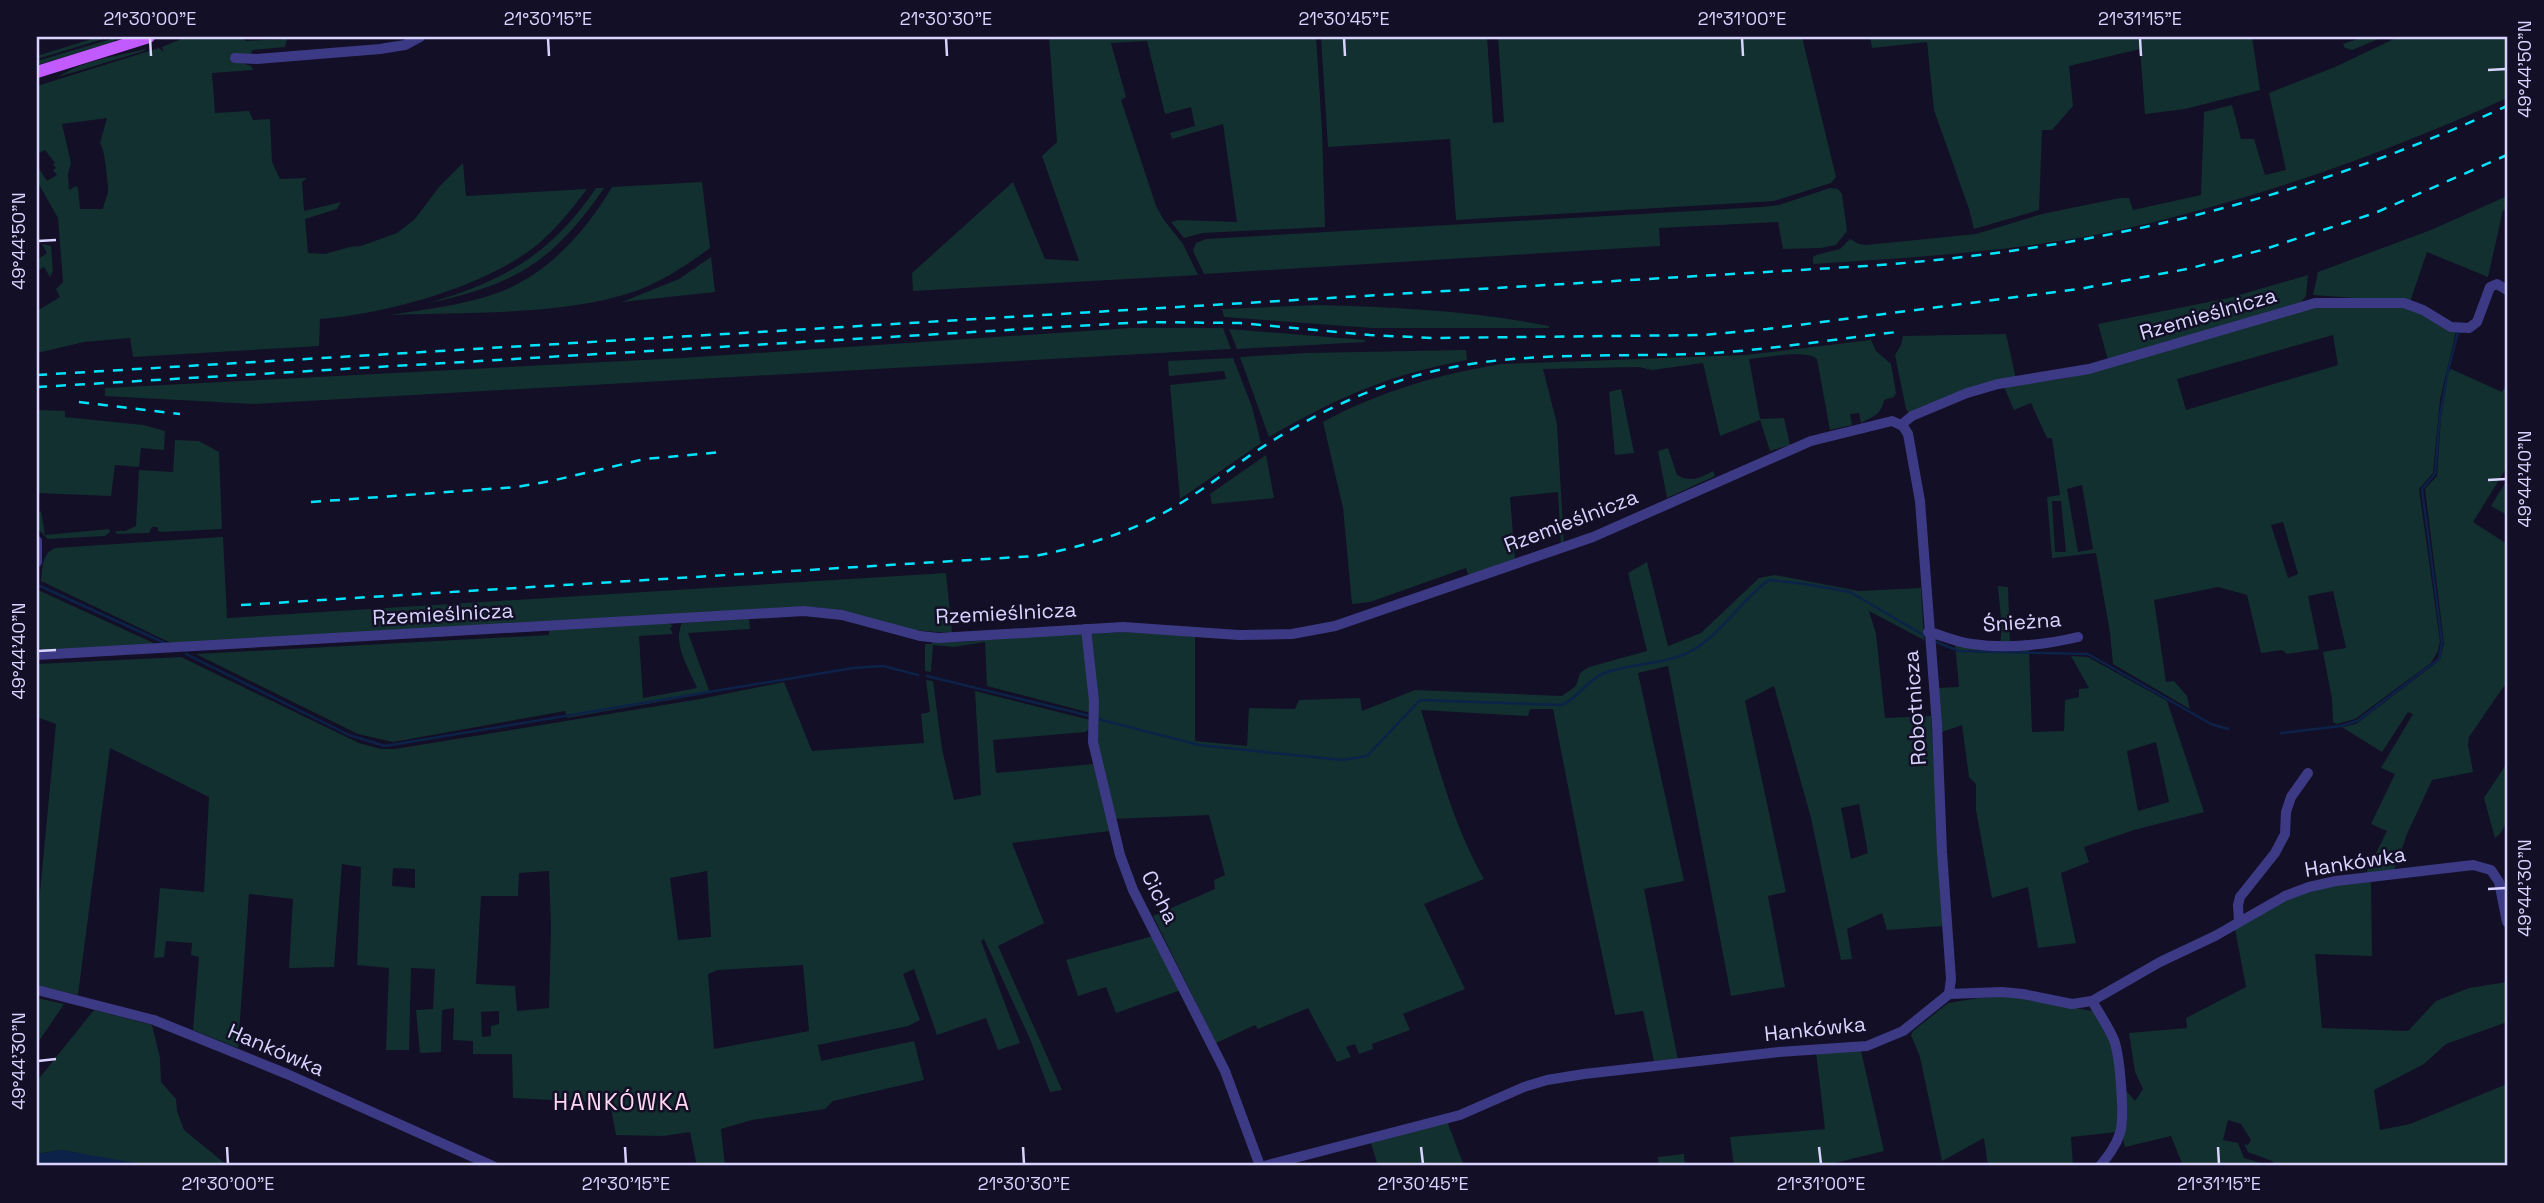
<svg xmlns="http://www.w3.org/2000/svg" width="2544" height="1203" viewBox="0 0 2544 1203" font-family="'Space Grotesk',sans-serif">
<rect width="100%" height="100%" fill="#130f26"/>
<g fill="#12302f" fill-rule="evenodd">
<polygon points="98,37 110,37 37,59 37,56"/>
<polygon points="118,37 113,42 37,65 37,61"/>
<path d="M186,37H240L246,41L287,39L285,47L252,50L251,55L240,62L251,66L253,70L212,73L215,113L249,111L253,120L270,119L272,162L280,179L307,178L302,182L304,211L341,202L337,209L305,219L308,253L325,254L350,247L361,246L397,233L415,219L439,187L463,163L466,196L587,189C572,209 556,229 537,245C485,287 386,314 320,319L319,346L133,357L130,338L84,342L37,353V311L60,297L56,289L63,282L58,218L37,181L38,167L47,181L57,175L53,170L56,168L53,164L55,163L45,150L37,154V86L159,48L164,52L162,47ZM107,118L100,143C105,150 107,176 108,187C109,194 104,202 103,209H80L78,188L76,186L69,190L68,174L71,163L62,124Z"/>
<polygon points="1049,37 1316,37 1322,130 1325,227 1202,233 1184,238 1171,222 1178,220 1237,222 1223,124 1172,139 1170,133 1195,126 1191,107 1165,114 1147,41 1111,43 1126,97 1121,100 1156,206 1164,220 1183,244 1198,275 913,291 912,273 1013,182 1045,259 1079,261 1042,156 1057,142"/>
<polygon points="1321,37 1487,37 1493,123 1504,122 1498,37 1802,37 1836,177 1831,183 1774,201 1456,220 1450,139 1328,147"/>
<polygon points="1870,37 2252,37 2260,90 2185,109 2145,114 2140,49 2069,66 2073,106 2052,130 2042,130 2039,210 1974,229 1969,209 1934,110 1927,42 1872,48"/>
<polygon points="2363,37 2383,37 2352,50 2345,48 2343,44"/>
<path d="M2398,37H2507V98C2391,151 2270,194 2146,224C2039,250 1923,257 1813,264V257L1816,255L1840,249L1850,239L1859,244L1866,245L1976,234L2042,214L2120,198H2129L2133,210L2201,195L2204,112L2232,105L2241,139H2254L2265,175L2286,170L2269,93L2335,67Z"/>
<path d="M146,49L144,51L58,77C84,60 117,56 146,49Z"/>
<path d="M702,182L710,248C687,265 663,281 636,291C564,316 466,312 390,315C427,309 465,305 500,292C549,273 586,231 612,187Z"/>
<path d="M596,188H604C553,262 515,285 428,303C502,282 552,254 596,188Z"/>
<polygon points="1830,188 1838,189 1842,194 1847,231 1836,245 1821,248 1783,249 1778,222 1659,228 1660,246 1204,274 1193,251 1196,243 1206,239 1762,207 1779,205"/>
<polygon points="2507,196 2507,209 2503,210 2488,277 2427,252 2410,302 2313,295 2318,272 2431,230"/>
<polygon points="42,244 51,246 53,271 50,277 44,267 37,271 37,260 47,253"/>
<polygon points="711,257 715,292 622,302 679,279"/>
<polygon points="2308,275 2306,296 2301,302 2108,360 2098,324 2229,298"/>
<path d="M1318,305C1395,307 1473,311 1549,326V328H1372L1224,317L1222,309Z"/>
<path d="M2402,306L2418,310L2456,331L2440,400L2433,473L2419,489L2440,641L2438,651L2431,663L2355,719L2337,724L2333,722L2332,699L2323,652L2346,648L2333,591L2308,596L2319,649L2287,654L2282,650L2261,653L2247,595L2218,587L2154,600L2166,682L2174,681L2187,696L2190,709L2113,664L2110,633L2096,553L2052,558L2047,497L2060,495L2052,438H2047L2031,403L2014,410L2004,387L2067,378L2100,369L2311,307ZM2333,335L2338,365L2186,410L2177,379ZM2082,485L2093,549L2078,552L2067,489ZM2052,501H2061L2066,552H2055ZM2283,522L2298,574L2288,578L2271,525Z"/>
<polygon points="1130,328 1223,328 1231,349 253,404 105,396 105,388 682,358"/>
<polygon points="1229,329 1365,340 1365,342 1237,349"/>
<polygon points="2006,334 2016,379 1909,413 1906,409 1895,355 1901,345 1903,336"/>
<path d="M1871,340L1876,351L1891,364L1896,393L1894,397L1884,400C1881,415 1874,416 1861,423L1859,413L1850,414L1852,425L1830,430L1817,359C1805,349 1765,358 1749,359L1760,419L1784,418L1790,445L1770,451L1760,420L1720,436L1703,363L1652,370L1639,367L1543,369L1557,424L1564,545H1561L1558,492L1510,497L1515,560L1469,578L1466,568L1370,602L1352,604L1343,508L1323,422C1378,392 1440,374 1501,364L1746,355Z"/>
<path d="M1466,350L1467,360C1390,374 1336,398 1269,437L1240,357L1306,353Z"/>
<polygon points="1233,358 1252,407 1261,443 1180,499 1170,385 1226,379 1224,371 1169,376 1168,361"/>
<polygon points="2451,369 2502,392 2507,383 2507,467 2473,522 2507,544 2507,685 2504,686 2469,737 2468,745 2473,772 2432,780 2407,834 2394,870 2366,873 2387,831 2371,824 2395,774 2381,768 2413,714 2408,712 2382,752 2342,727 2356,724 2440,660 2444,643 2425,489 2437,476 2441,418 2448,372"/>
<polygon points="1621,389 1634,453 1615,455 1609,392"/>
<polygon points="37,410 65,411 65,417 143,425 165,431 164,450 141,448 139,467 115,465 111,496 37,493"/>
<polygon points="175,440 199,441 219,452 222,529 161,532 158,531 158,527 152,527 149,533 117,534 115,531 125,531 136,526 139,470 173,472"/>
<path d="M1668,448L1677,475C1691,483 1700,478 1713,471L1715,476L1667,498L1658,451Z"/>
<polygon points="1266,455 1274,498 1212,504 1210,494"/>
<polygon points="2507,480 2507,515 2491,506"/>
<polygon points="41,511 45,535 109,529 110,532 105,536 48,539 39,530 37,514"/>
<path d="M223,537L227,618L946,573L952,633L911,630L817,607L171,643L41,581C43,568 41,554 55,548Z"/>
<path d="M1647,562L1668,646L1701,633L1759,578L1775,575L1859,591L1921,588L1924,640L1869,611L1876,634L1885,718L1931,716L1944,926L1887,930L1882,913L1847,929L1852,959L1841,960L1811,818L1774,686L1745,701L1786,892L1768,896L1785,987L1731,996L1668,666L1638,673L1684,881L1644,889L1678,1060L1654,1061L1643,1011L1615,1015L1586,879L1553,709H1530L1528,716L1421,710C1439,768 1454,827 1484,879L1424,904L1465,989L1403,1014L1410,1030L1372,1044L1373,1049L1359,1054L1355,1044L1346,1047L1351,1057L1337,1062L1308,1008L1258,1029L1255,1025L1216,1043L1153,916L1215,889L1214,880L1225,875L1209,815L1112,819L1097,742L1091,634L1123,632L1195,636V741L1247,746L1249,708L1295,709L1299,700L1360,698L1362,711L1415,690L1562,696L1576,686L1580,673L1589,667L1647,651L1628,573ZM1859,804L1868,853L1851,859L1841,808Z"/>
<path d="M1998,586L2008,587L2010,644H2000C2004,625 1999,606 1998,586Z"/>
<polygon points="38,590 158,645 46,650 38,648"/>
<path d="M749,619L750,629L688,633L710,693L567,718L565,711L393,742L358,734L196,654L549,635V630L669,623L673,626L670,628L673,634L639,636L643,698L697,688C689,669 672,643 682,623Z"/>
<polygon points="1078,632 1083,635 1091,713 987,686 985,642 954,647 933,645 931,672 925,671 925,646 926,644 932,644 932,641 964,642"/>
<path d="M1955,643L2026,648L2029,650L2032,732L2064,731L2065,700L2079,697V689L2089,688L2071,656L2088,657L2167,701L2204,812L2134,830L2084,847L2089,862L2061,873L2076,943L2038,948L2028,887L1992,898L1976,810V784L1969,777L1962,725L1942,732L1937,688L1959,687ZM2156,742L2169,802L2138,811L2127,751Z"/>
<path d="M181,657L359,743L381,749H395L700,699L784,682L812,751L924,743L921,714L930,712L926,680L933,681L942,749L954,800L981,795L975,691L1090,720L1089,729L1085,732L993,740L996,773L1093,764L1110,831L1012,843L1044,923L998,946L1062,1090L1050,1092L1030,1039L984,939L981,941L1020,1043L998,1050L986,1018L937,1035L914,969L903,974L920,1020L908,1026L818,1045L821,1061L914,1041L924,1080L833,1101L825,1109L752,1120L721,1129L725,1166H697L690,1132L663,1136L616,1135L610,1103L513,1098L512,1054H473V1041L453,1040L454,1008L442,1010L441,1052L420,1053L416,1010L433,1009L435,969L411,968L409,1050H386L389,968L357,965L361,867L342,864L334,967L289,968L293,899L249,894L238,1048L193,1030L199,957L191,955L192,943L166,941L164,957L154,958L160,888L204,892L209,797L110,748L78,995L37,986V924L56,724L37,717V664ZM393,868L415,869V888L392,886ZM549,871L551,927L549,1008L517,1011L515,986L476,984L481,896H518L519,873ZM707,871L711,937L678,940L670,878ZM803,965L809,1031L714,1049L708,974L718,970ZM499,1011V1024L491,1026V1036L482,1037L481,1012Z"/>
<path d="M2507,763C2507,784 2514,827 2495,838L2484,798Z"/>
<polygon points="2371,879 2372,956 2315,954 2322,1028 2408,1031 2436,1001 2469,988 2507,982 2507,1022 2446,1044 2424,1064 2374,1090 2380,1130 2410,1124 2507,1084 2507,1166 2277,1166 2272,1161 2248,1152 2244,1144 2248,1145 2251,1140 2241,1124 2228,1120 2223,1140 2238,1143 2244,1158 2272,1166 2183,1166 2171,1136 2125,1147 2122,1135 2123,1087 2135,1101 2143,1089 2135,1072 2129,1033 2187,1028 2186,1018 2246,987 2235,929 2284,900 2328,886"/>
<polygon points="1153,936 1181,990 1116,1013 1106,987 1078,996 1066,960"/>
<polygon points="2008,996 2093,1011 2110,1038 2117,1073 2117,1132 2071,1137 2073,1166 1988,1166 1984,1138 1942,1161 1920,1057 1911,1035 1913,1031 1948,1003 1979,998"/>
<polygon points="37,998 64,1004 37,1044"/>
<polygon points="94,1010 152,1025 160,1058 161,1082 176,1099 177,1111 184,1130 228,1166 148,1166 61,1150 37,1154 37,1081"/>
<polygon points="1861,1051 1884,1151 1835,1163 1835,1166 1734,1166 1730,1137 1825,1129 1816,1052"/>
<polygon points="1447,1121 1464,1166 1378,1166 1371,1143"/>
<polygon points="1684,1154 1685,1166 1659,1166 1658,1157"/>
</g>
<polygon fill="#0c2248" points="61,1150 142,1164 148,1166 37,1166 37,1154"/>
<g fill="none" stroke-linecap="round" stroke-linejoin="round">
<g stroke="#0c2248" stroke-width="2.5">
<polyline points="40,586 167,644"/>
<polyline points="1936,642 1959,651 2088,654 2211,724 2228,729"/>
<polyline points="186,654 349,735 385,746 853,668 883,666 918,675"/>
<polyline points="927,676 1090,716"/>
<path d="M1098,719L1199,745L1342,760L1367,756L1420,700L1562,705C1578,698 1587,680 1604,673C1632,663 1670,664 1693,650C1723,632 1741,600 1769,580L1805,584L1850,592L1925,636"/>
<polyline points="2281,733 2341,726 2357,721 2439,659 2442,642 2422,489 2435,474 2440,416 2448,371 2458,332 2462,332"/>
</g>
<g stroke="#3d3a85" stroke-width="10">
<polyline points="235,58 257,59 380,49 405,45 420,37"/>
<polyline points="1901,425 1912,416 1967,393 1998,384 2089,369 2315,303 2404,303 2423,310 2451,327 2469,328 2477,322 2490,287 2497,284 2507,290"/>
<polyline points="37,541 37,562"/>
<polyline points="1086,629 1094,701 1093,742 1120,855 1133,890 1225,1071 1260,1166"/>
<path d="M1928,632C1943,635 1957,643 1972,644C2007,649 2044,645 2078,637"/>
<polyline points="37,655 804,611 842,615 920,636 939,638 1123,627 1239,635 1292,634 1335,626 1593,537 1811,441 1892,421 1903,426 1908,434 1920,501 1937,725 1942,852 1951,979 1949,994"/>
<polyline points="2239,922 2238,905 2240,897 2275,853 2285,834 2286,812 2291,797 2308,773"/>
<polyline points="37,990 154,1020 287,1074 493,1166"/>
<path d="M2092,1001C2099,1013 2108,1026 2114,1040C2120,1056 2125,1117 2120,1133C2116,1146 2108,1156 2100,1166"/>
<polyline points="1264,1166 1460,1115 1524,1087 1547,1080 1584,1074 1779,1052 1867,1046 1903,1031 1949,994 2002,992 2023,994 2072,1004 2092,1001 2160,962 2215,936 2285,896 2309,887 2336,881 2473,865 2491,870 2499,882 2507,922"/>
</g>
<polyline stroke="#c25bff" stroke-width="12" points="37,72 149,37"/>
<g stroke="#00e5ff" stroke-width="2.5" stroke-dasharray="10 9" stroke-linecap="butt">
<path d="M37,375L1866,266C2095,250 2298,201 2507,106"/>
<polyline points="37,387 1144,322 1240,323 1370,335 1432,338 1703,335 1767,329 2079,289 2187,269 2262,250 2375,213 2507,155"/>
<polyline points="79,402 180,414"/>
<polyline points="311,502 517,487 551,481 645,459 722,452"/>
<path d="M241,605L1035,556C1075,548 1113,538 1150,520C1187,502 1219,477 1252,454C1298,423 1347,398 1399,381C1501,347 1608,359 1713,353C1775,349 1836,339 1897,332"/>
</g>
</g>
<path fill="none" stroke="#d9d4ff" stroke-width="2.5" d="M150,38L151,56M548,38L549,56M946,38L947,56M1344,38L1345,56M1742,38L1743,56M2140,38L2141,56M2488,70L2506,69M38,241L56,240M2488,480L2506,479M38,651L56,650M2488,889L2506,888M38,1061L56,1059M227,1147L228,1164M625,1147L626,1164M1023,1147L1024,1164M1421,1147L1423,1164M1819,1147L1821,1164M2218,1147L2219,1164"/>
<g text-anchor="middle" stroke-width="5" stroke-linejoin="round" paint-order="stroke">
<g font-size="21" fill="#d9d4ff" stroke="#130f26">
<text transform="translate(2208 314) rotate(-16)" y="7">Rzemieślnicza</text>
<text transform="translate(1571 521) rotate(-21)" y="7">Rzemieślnicza</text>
<text transform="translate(1006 613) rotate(-3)" y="7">Rzemieślnicza</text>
<text transform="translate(443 614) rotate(-3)" y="7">Rzemieślnicza</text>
<text transform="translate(2022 622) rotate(-4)" y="7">Śnieżna</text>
<text transform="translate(1915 708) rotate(-94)" y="7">Robotnicza</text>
<text transform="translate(2355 862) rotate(-9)" y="7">Hankówka</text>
<text transform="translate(1160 897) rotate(63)" y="7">Cicha</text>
<text transform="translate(1815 1029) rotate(-6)" y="7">Hankówka</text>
<text transform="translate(276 1050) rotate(23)" y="7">Hankówka</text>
</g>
<g font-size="23" letter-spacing="2" fill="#ffd6f0" stroke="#130f26">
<text x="622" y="1110">HANKÓWKA</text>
</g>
</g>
<rect width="2544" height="1203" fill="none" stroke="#130f26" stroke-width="77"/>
<rect x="38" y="38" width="2468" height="1126" fill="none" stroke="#d9d4ff" stroke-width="2.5"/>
<g font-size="18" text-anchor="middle" fill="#d9d4ff">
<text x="150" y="25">21°30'00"E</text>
<text x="548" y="25">21°30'15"E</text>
<text x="946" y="25">21°30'30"E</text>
<text x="1344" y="25">21°30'45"E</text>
<text x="1742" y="25">21°31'00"E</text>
<text x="2140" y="25">21°31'15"E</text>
<text transform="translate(2525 69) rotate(-90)" y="6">49°44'50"N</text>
<text transform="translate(19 241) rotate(-90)" y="6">49°44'50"N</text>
<text transform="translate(2525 479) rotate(-90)" y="6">49°44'40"N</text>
<text transform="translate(19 651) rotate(-90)" y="6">49°44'40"N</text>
<text transform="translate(2525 888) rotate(-90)" y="6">49°44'30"N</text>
<text transform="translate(19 1061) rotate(-90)" y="6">49°44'30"N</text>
<text x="228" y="1190">21°30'00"E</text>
<text x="626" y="1190">21°30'15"E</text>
<text x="1024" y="1190">21°30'30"E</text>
<text x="1423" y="1190">21°30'45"E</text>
<text x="1821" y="1190">21°31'00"E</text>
<text x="2219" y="1190">21°31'15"E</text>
</g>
</svg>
